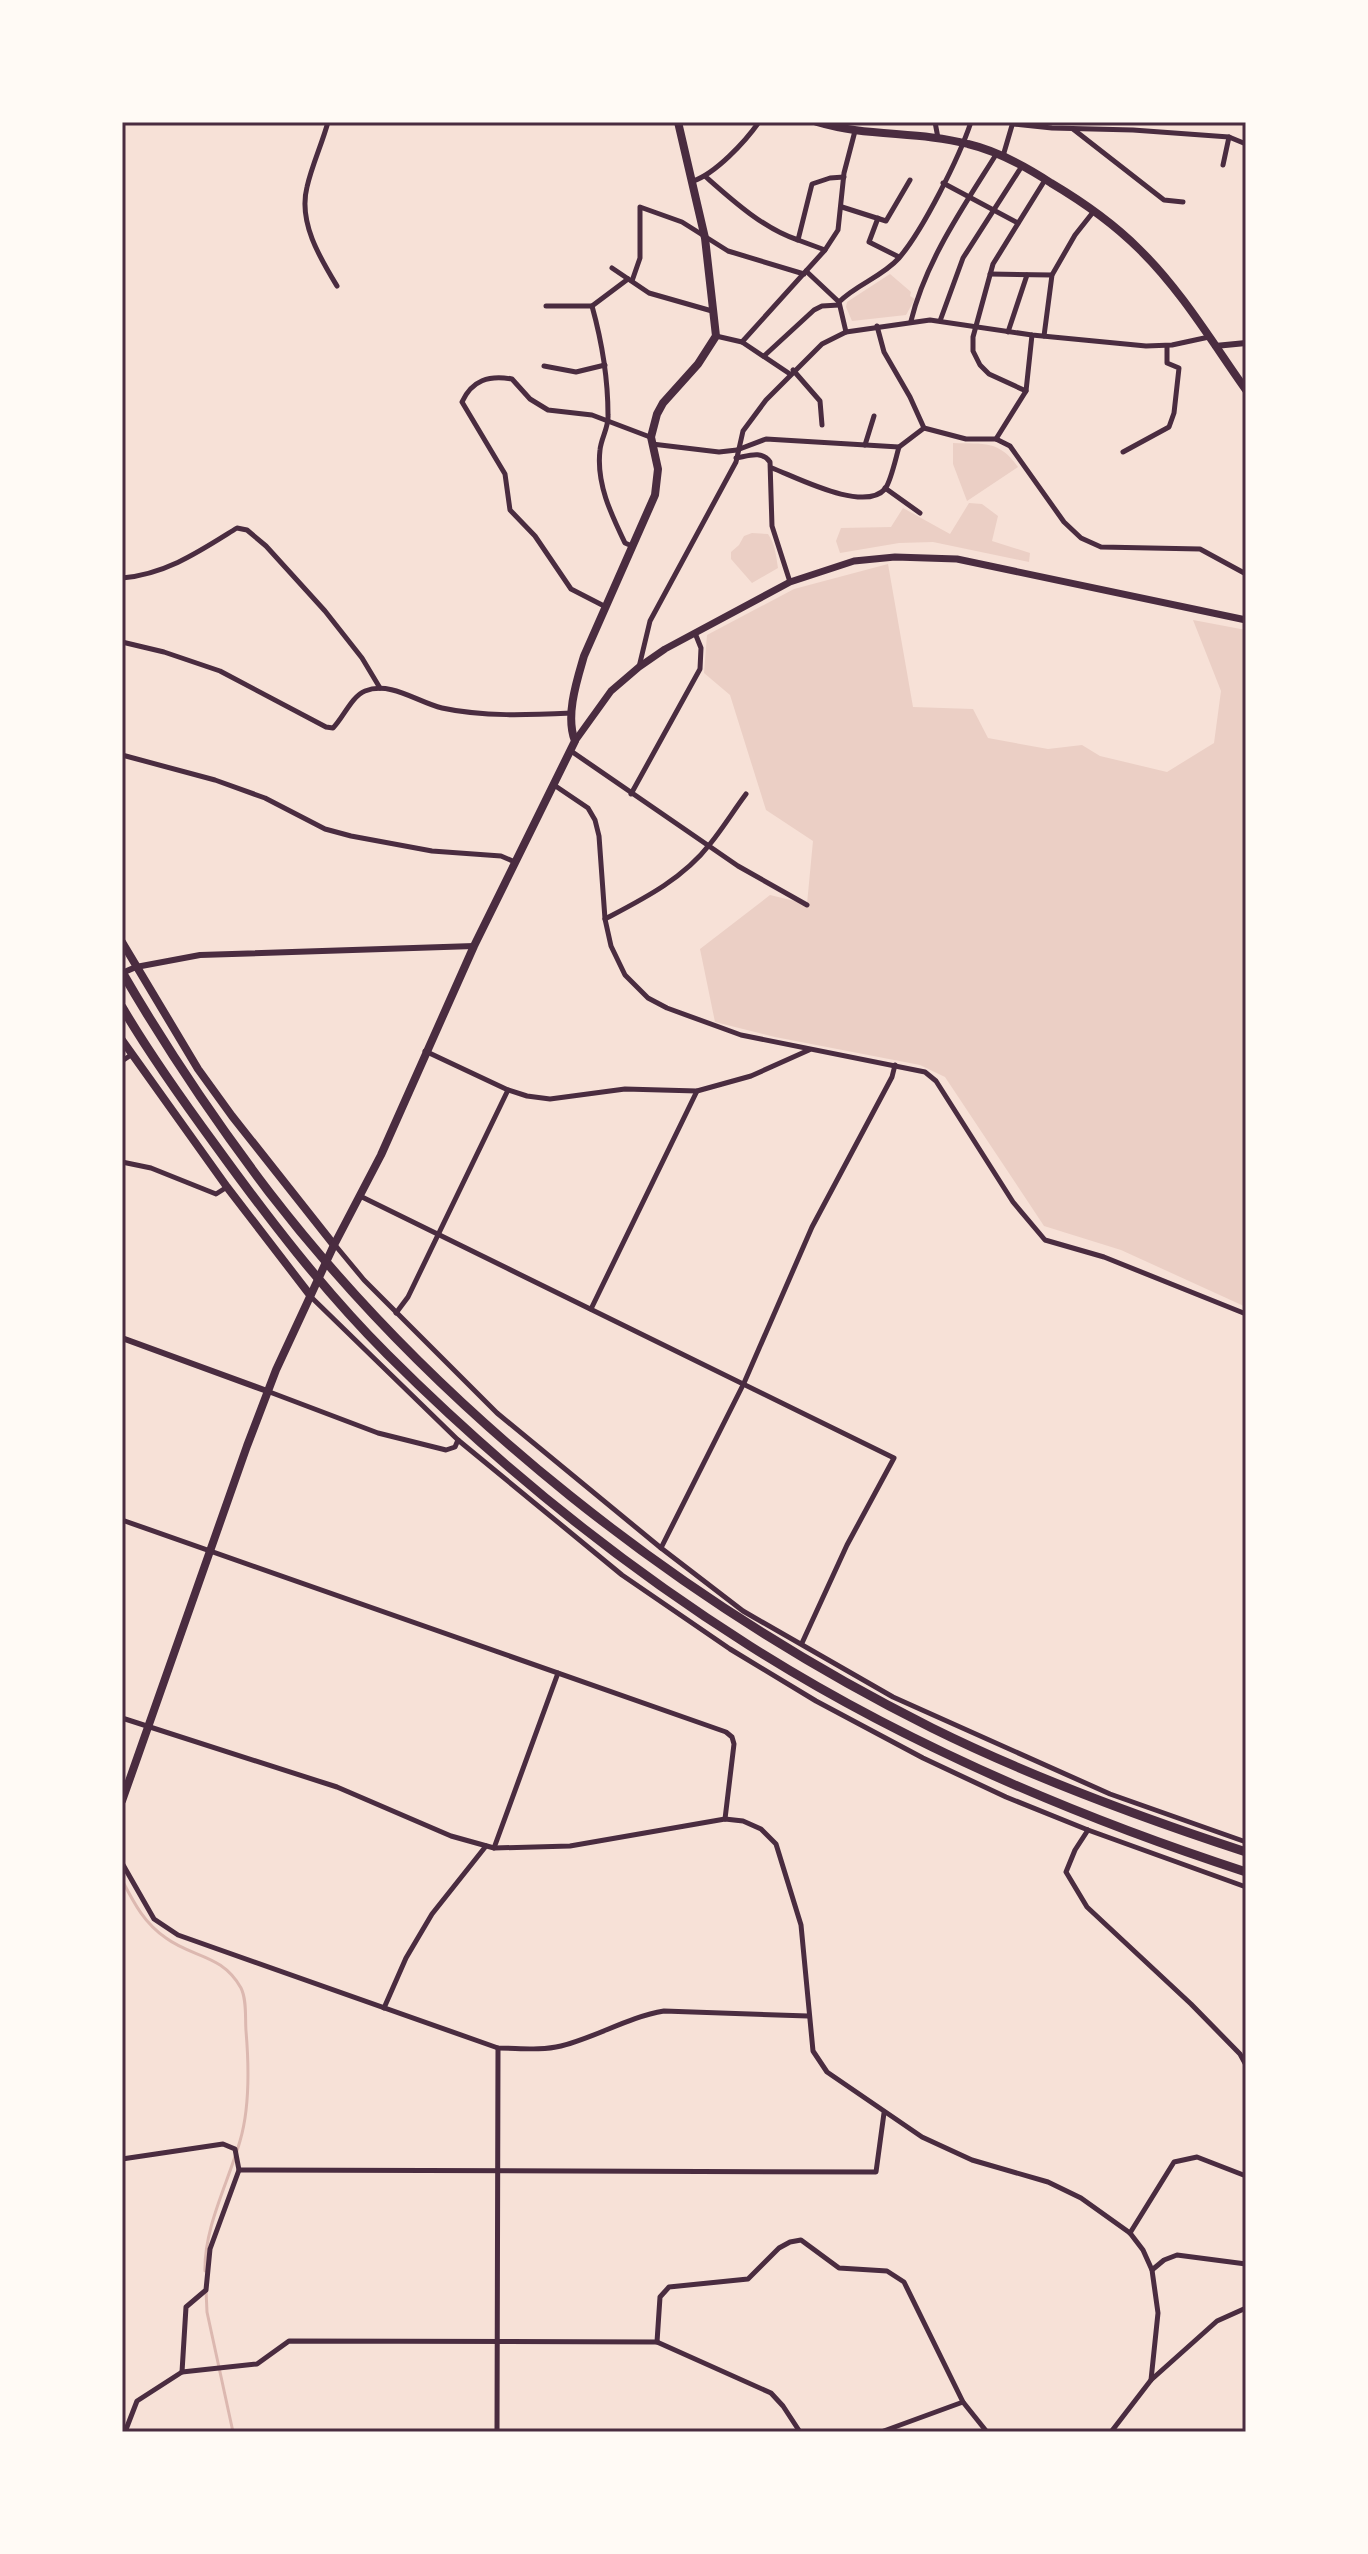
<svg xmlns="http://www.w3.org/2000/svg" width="1368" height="2554" viewBox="0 0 1368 2554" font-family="Lato,sans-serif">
<rect width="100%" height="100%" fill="#f7e1d7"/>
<g fill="#ebcfc5">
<polygon points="890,274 911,292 910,296 915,299 906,315 852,321 846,307 847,302"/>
<path d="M953,443C984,444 999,440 1018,467L967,501L953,464Z"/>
<polygon points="969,503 982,504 998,516 992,541 1030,553 1029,562 933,542 899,543 840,553 836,541 841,528 891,527 903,508 950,534"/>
<path d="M752,533L768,534C775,544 776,555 778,568L752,583L731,559V552L739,545L744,536Z"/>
<polygon points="888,564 913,707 973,709 988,738 1048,749 1082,745 1100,756 1167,772 1214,743 1221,691 1193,620 1246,630 1246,1307 1121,1250 1044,1226 945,1077 920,1065 775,1037 715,1022 700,949 770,895 807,904 813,841 766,810 730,695 704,673 707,635 794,589"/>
</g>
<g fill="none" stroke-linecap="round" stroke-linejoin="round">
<g stroke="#dcb8b0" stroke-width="3">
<path d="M122,1880C134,1903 144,1923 166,1938C193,1958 222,1954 241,1988C247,2000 245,2018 246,2031C249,2066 250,2107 240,2141C228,2183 204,2227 205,2271"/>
<polyline points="206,2290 207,2312 233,2432"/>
</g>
<g stroke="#4a2c40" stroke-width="5">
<path d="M328,122C322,144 312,165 307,187C298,222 320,258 337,286"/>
<polyline points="935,122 938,138"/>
<polyline points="1013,124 1052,128 1133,130 1229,137 1246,144"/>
<polyline points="1073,129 1164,200 1183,202"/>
<polyline points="1003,156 1013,122"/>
<polyline points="1223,165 1229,137"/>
<path d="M706,177C732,200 764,229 798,240L812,184L830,178L844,177"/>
<path d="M693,181C715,174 745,142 759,122"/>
<polyline points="943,183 1018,223"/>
<polyline points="842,207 886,221 910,180"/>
<polyline points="878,218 869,242 899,257"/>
<polyline points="798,240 825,250"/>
<polyline points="612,268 649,293 712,311"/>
<polyline points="806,271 839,302"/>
<polyline points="990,274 1052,275"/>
<polyline points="632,281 640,258 640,207 682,222 728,251 804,274"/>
<polyline points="546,306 592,306 628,279"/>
<path d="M592,306C602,342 608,377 608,415C609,427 601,438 600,450C596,483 611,514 625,543L632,546"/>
<path d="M911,321C926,260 964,206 997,153"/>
<polyline points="940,321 963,258 1022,166"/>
<polyline points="877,326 884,352 910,397 924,428 966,439 996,439 1010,446 1064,522 1081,538 1101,547 1200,549 1246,574"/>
<path d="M846,332L839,302C857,284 882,277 899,258C923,230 959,158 971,122"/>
<polyline points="1008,332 1027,275"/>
<polyline points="716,336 742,342 790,374"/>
<polyline points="1044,336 1052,275 1075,235 1094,211"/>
<polyline points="742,342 825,250 838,230 844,173 855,131"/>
<polyline points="764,356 814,310 822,306 839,305"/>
<polyline points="544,366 576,372 605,365"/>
<polyline points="793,370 820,401 822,425"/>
<polyline points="1026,391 989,374 980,365 973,351 973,337 993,264 1045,180"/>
<polyline points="996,439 1026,391 1032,335"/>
<polyline points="652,444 719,452 737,450 766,439 899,447 924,428"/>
<polyline points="865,445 874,416"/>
<polyline points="1123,452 1169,427 1174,413 1179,368 1167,363 1167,346"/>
<path d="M736,458C748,456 762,450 770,462L772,526L790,582"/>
<path d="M772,468C796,477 864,513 885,489C891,481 896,457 899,447"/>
<polyline points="885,488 920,513"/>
<path d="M122,578C167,574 200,551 237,528L247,530L266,546L325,611L362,658L380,688"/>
<path d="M606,607L571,589L535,536L510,510L505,474L462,402C472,380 489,375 512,379L530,399L548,410L592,415L650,437"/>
<path d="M122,642L164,652L220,671L326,727L333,728C343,718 352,696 365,691C391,681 417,702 442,708C483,717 529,715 572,713"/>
<polyline points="639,667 650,621 736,462 743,431 766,400 822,344 846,332 930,320 1032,335 1146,346 1172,345 1209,337"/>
<polyline points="571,751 738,866 807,905"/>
<polyline points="122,755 215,780 265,798 325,829 351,836 432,851 501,856 515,862"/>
<polyline points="554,785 588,808 595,820 599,836 605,919 611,946 625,975 648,998 667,1008 741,1035 925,1072 936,1081 1013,1202 1045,1240 1104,1257 1246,1314"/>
<polyline points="631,794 700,669 701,648 695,633"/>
<path d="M605,919C643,899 683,879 710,844C723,828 734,810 746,794"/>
<polyline points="425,1051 508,1090 527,1096 550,1099 625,1089 697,1091 751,1076 809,1050"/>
<polyline points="122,1061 131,1055"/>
<polyline points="122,1162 151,1168 216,1194 227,1187"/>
<polyline points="360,1196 894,1458 847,1545 802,1643"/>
<polyline points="335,1245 364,1280 497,1413 661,1548 743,1611 893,1697 1110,1794 1246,1842"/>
<polyline points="310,1296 458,1440 622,1575 730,1649 816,1701 923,1758 1006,1797 1088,1830 1246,1887"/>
<polyline points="591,1309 697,1091"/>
<polyline points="396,1313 408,1297 508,1090"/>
<polyline points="267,1391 378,1433 446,1450 455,1447 458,1440"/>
<polyline points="122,1520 726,1732 732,1737 734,1744 725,1819"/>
<polyline points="661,1548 744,1383 812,1227 892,1077 895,1065"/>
<polyline points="122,1718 337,1787 451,1836 494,1848 570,1846 725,1819 743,1821 761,1829 776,1844 801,1925 813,2051 827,2072 922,2137 972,2160 1048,2182 1081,2198 1130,2233 1143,2250 1152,2270 1158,2313 1151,2380"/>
<polyline points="1088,1830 1075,1850 1066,1872 1087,1907 1191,2004 1240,2054 1246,2065"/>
<polyline points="494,1848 558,1673"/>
<path d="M122,1863L154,1919L178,1935L498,2048C519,2048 541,2051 561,2046C597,2037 628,2017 664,2011L808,2016"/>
<polyline points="384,2008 406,1958 432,1914 486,1846"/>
<polyline points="122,2159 223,2144 235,2149 239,2170 210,2249 206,2290 186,2307 182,2372"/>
<polyline points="239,2170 876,2172 884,2113"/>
<polyline points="1130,2233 1174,2162 1197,2157 1246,2176"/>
<polyline points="1152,2270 1164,2260 1177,2255 1246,2264"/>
<polyline points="657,2342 660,2297 669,2287 748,2279 779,2248 790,2242 801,2240 839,2268 887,2271 904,2282 963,2402 987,2432"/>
<polyline points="125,2432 137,2401 182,2372 257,2364 289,2341 657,2342 771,2393 783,2406 800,2432"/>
<polyline points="497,2432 498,2048"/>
<polyline points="881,2432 963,2402"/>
<polyline points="1111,2432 1151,2380 1217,2321 1246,2308"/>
</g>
<g stroke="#4a2c40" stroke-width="6">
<polyline points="1215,346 1246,343"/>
<polyline points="122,973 136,967 200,955 474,946"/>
<polyline points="122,1338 267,1391"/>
</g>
<polyline stroke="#4a2c40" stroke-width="7" points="575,741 611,691 639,667 665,649 790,582 854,561 895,557 957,559 1246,620"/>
<g stroke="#4a2c40" stroke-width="8">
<path d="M817,122C866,137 918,131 968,144C998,151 1025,166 1051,183C1083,202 1113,223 1139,249C1181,290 1212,342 1246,390"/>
<polyline points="122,942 198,1069 232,1116 334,1245"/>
<polyline points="122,1040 227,1187 310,1295"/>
<path d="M122,1801L247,1446L276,1370L334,1245L381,1155L474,946L575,741C565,716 577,680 584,656L655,495L658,469L651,437L657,414L663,403L698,364L716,336L705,238L678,122"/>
</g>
<g stroke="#4a2c40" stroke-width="9">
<path d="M122,972C166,1048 216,1122 269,1192C440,1414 682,1603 932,1728C1033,1778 1139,1817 1246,1852"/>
<path d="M122,1007C150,1055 183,1101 216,1146C268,1218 324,1291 387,1354C497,1464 619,1563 750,1646C903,1743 1074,1816 1246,1872"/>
</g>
</g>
<rect width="1368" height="2554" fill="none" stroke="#fffaf5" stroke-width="248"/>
<rect x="124" y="124" width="1120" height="2306" fill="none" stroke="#4a2c40" stroke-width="3"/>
</svg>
